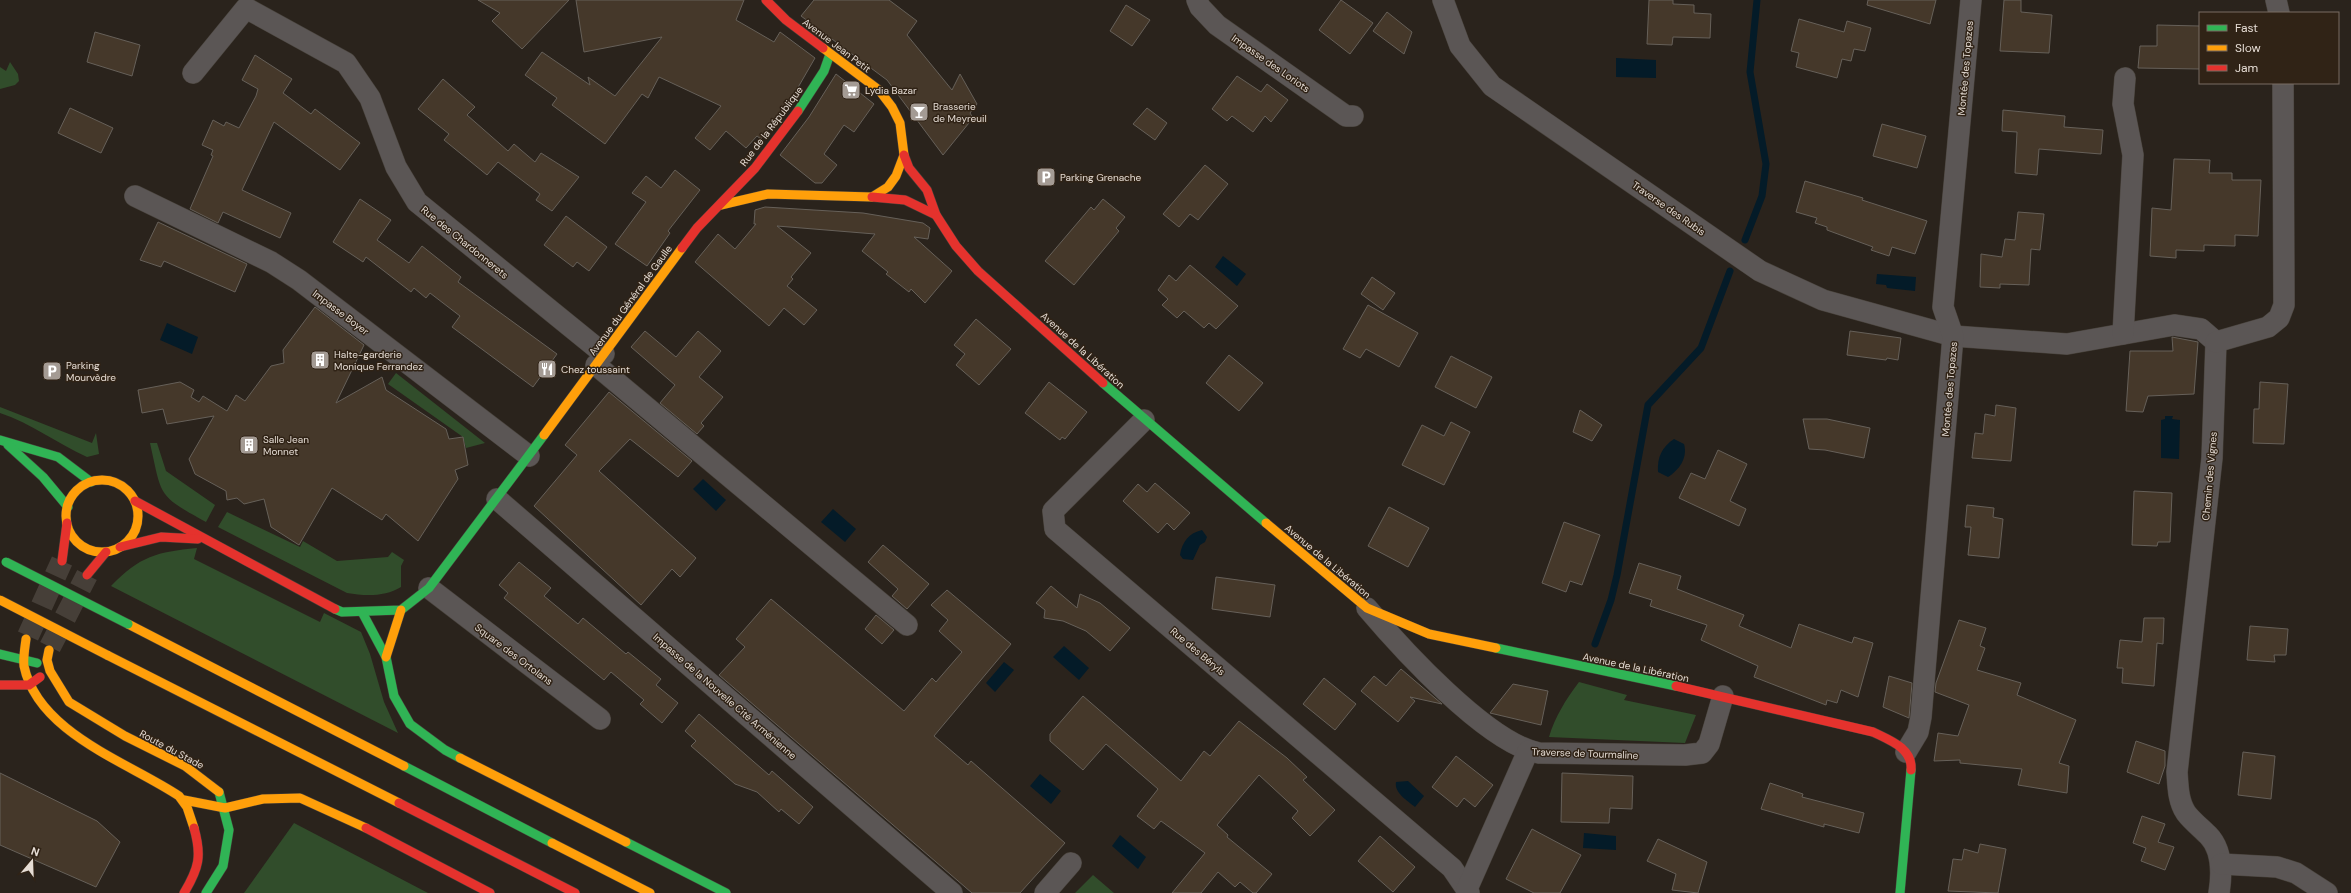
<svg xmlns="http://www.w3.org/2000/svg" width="2351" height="893" viewBox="0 0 2351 893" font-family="'DM Sans',sans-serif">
<rect width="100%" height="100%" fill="#2a231c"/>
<g fill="#314d2b">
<polygon points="10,62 18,74 19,81 15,85 0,89 0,67 6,71"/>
<polygon points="396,373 485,443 466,448 463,437 388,384"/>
<path d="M0,407L92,443L96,433L99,454L87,457C58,444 31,423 0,413Z"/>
<path d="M150,443H157L166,471L215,505L206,522C157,495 162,497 150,443Z"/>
<path d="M227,512L300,547L303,541L337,561L388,557L392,552L404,560L401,566V587C385,597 365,596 347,593L218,527Z"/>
<path d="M197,548L194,559L320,622L324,613L361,632L370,654L384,702L398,733L111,586C140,556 157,552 197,548Z"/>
<path d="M1579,682L1627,695L1624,700L1696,715L1685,743L1549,737C1555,717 1566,699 1579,682Z"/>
<polygon points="294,823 428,893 244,893"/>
<polygon points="1093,875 1114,893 1075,893"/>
</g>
<g fill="#041b28">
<polygon points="1616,58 1656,60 1656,78 1616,77"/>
<polygon points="1223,256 1246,274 1237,286 1215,267"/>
<polygon points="1877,274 1916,277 1915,291 1887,288 1886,285 1876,284"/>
<polygon points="167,323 198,337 192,354 160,340"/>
<polygon points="2165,416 2173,416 2172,419 2180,420 2179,459 2161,458 2161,420 2165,419"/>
<path d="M1674,439L1684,444C1688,458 1679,470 1668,477L1658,472C1657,457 1662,447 1674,439Z"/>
<polygon points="703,479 726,500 716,511 693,489"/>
<polygon points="833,509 856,529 845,542 821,522"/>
<path d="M1202,530L1207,537L1205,542L1200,545L1193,560L1183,559L1180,555C1182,542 1189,533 1202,530Z"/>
<polygon points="1064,646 1089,668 1079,680 1053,657"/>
<polygon points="1004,662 1014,670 995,692 986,683"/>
<polygon points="1040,774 1061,791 1051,804 1030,786"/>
<path d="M1408,781L1424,796L1415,807C1408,801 1394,793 1396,782Z"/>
<polygon points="1584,833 1616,836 1616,850 1583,848"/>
<polygon points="1120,835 1146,857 1138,869 1112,846"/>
</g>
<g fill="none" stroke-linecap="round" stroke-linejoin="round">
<g stroke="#041b28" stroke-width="7">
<polyline points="1745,240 1762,196 1766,164 1750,72 1757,0"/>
<polyline points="1595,644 1611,600 1617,575 1648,405 1701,348 1730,271"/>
</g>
</g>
<g fill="#45382a" stroke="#666059">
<polygon points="478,0 569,0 522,49 492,21 500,13"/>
<polygon points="576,0 744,0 736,20 774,42 780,32 815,58 789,103 761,139 757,136 746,148 726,131 710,150 695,138 721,106 659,77 648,98 642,94 605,144 552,105 557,98 525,75 542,52 590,85 588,77 615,96 662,37 584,52"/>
<polygon points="814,0 889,0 917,21 907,35 952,90 960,74 977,104 970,113 973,118 943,155 887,80 801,16"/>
<polygon points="1341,0 1373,23 1350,54 1319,30"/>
<polygon points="1649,0 1673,0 1673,4 1694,5 1694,13 1711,14 1710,38 1673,37 1672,45 1647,44"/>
<polygon points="1868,0 1936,0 1930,24 1867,5"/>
<polygon points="2004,0 2021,0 2021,12 2052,15 2049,53 2000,51"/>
<polygon points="1126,5 1150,20 1132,46 1110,31"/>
<polygon points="1387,12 1412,32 1404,54 1373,31"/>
<polygon points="1799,19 1844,32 1847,21 1871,28 1865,51 1854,49 1851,61 1842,59 1837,78 1796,67 1799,53 1791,51"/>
<polygon points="2157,25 2200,26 2200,69 2138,68 2140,46 2157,46"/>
<polygon points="95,32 140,45 132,76 87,62"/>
<polygon points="255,55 292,79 283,93 311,114 315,109 360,143 340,170 274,122 242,190 291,213 280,238 223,212 218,223 190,209 213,156 211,155 213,150 202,145 213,120 224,126 226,122 239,128 256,96 258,89 242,80"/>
<polygon points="836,74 874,104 854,132 844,125 824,154 837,165 822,183 815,183 780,155 809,117"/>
<polygon points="1237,76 1261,92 1267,84 1288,100 1271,122 1265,116 1253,132 1232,116 1227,121 1212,109"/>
<polygon points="443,79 475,107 467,115 508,151 514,144 535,162 541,153 579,177 552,211 536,200 540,194 498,162 487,175 444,140 449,134 418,109"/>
<polygon points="70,108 113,128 101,153 58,133"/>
<polygon points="1147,108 1167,123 1155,140 1133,124"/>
<polygon points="2003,110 2065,116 2064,127 2103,130 2101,154 2039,149 2037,175 2015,173 2017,132 2002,131"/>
<polygon points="1882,124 1926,136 1917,168 1873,156"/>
<polygon points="2174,159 2210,160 2209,173 2232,173 2232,180 2261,180 2258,236 2235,235 2235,246 2204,245 2204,251 2176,250 2176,258 2150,256 2152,208 2171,210"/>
<polygon points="1205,165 1228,184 1198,220 1190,214 1179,227 1163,214"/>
<polygon points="675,170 700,190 668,231 670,233 647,266 615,244 646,202 632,193 646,176 661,188"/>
<polygon points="1805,181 1863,198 1862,200 1927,221 1915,254 1892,247 1889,256 1871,250 1873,247 1827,230 1827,227 1815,223 1817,218 1796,212"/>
<polygon points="360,199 391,220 377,240 409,263 422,246 461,277 458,282 557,354 533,387 452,327 460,316 430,293 426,298 414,288 411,292 366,257 363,262 333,242"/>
<polygon points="1103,199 1125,217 1116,228 1119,231 1074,285 1045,261 1091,207 1094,210"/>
<polygon points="765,207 863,213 923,223 930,228 928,239 914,237 952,271 925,303 911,289 909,292 886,274 888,272 862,251 875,234 777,226 811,253 791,277 793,279 787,286 817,310 804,325 784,308 769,326 695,262 718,234 735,249 756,224 754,224 755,210"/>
<polygon points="2018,212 2044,214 2040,250 2031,249 2029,285 2000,284 2000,288 1980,287 1981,254 2002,257 2005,239 2015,240"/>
<polygon points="566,216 607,247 589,271 577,262 573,267 544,245"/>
<polygon points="158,222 247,264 235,292 164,261 161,267 140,260"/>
<polygon points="1190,265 1238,306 1216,329 1209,323 1204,328 1184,311 1177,318 1162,305 1168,299 1158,290 1169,275 1176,281"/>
<polygon points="1372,277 1395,293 1383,310 1361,294"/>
<polygon points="1368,305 1418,333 1399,367 1366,349 1360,358 1343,349"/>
<polygon points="315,307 364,345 336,403 382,377 386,390 446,429 449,439 463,437 468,465 455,470 458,479 418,541 386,514 382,520 332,488 299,545 271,527 264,499 244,504 237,498 227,500 226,491 195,474 189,459 214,416 167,424 163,409 142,413 138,390 180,382 194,390 191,397 199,402 203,396 227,411 236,395 245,401 271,366 284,363 283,350"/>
<polygon points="976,319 1011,349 979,385 956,365 965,354 954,345"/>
<polygon points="645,331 676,357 698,331 721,351 699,377 723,397 701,423 704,426 697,434 660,403 675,385 631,347"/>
<polygon points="1850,331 1901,338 1898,360 1887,358 1886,360 1847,355"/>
<polygon points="2172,337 2198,342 2194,394 2148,396 2143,412 2126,411 2130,351 2173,351"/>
<polygon points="1229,355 1263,383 1239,411 1206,383"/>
<polygon points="1451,356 1492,377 1476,408 1435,387"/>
<polygon points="1049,382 1087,412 1065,439 1062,437 1060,440 1025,413"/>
<polygon points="2260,382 2288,384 2284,444 2253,443 2254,409 2259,409"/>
<polygon points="609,392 692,461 678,477 630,439 599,471 696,558 680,577 672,569 641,605 534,506 577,455 565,445"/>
<polygon points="1996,405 2016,408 2011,461 1972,458 1975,433 1983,434 1985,414 1995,416"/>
<polygon points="1580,410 1602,425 1592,441 1573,432"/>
<polygon points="1803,419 1827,419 1870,428 1864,458 1825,450 1809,449"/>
<polygon points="1451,422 1470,432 1444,485 1402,465 1422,425 1444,436"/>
<polygon points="1718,450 1747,464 1730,501 1746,509 1739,526 1679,498 1691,473 1705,479"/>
<polygon points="1155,483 1190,513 1174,530 1167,523 1158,533 1123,501 1138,484 1147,492"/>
<polygon points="2134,491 2172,493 2170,542 2158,542 2157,546 2132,545"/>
<polygon points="1967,505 1994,508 1993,517 2003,519 1999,558 1968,555 1971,527 1965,527"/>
<polygon points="1389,507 1429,528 1408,567 1368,546"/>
<polygon points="1564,522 1600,535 1582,585 1570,581 1566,592 1542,583"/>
<polygon points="883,545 929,584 907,609 892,596 898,589 868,562"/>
<polygon points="519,562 551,588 544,596 578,624 583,618 626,654 628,652 661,679 656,685 678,703 662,723 640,704 644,700 611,672 604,680 504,598 508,593 499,585"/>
<polygon points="1639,563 1681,576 1677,589 1744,615 1739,626 1791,648 1799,624 1852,643 1854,637 1873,643 1858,697 1841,690 1837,703 1827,700 1826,705 1754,677 1758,666 1701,640 1707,625 1650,606 1652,600 1629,593"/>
<polygon points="1216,577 1275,585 1270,617 1212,609"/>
<polygon points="1051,586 1077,608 1080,594 1100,603 1130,628 1110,651 1086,631 1063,621 1044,618 1045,610 1036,603"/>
<polygon points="947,590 1011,644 934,736 968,765 971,761 1065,843 1020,893 972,893 719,675 745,647 736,639 771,599 904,711 932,678 936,682 962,652 939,631 948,620 931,605"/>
<polygon points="876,615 894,630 882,644 865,629"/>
<polygon points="2144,618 2164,618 2163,644 2157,643 2154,686 2122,683 2123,668 2117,668 2120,640 2142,642"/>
<polygon points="1959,620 1986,628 1980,646 1985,648 1977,670 2021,683 2017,695 2076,720 2059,763 2069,766 2067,793 2018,785 2022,769 1960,763 1960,760 1934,761 1938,733 1958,736 1969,705 1935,692 1936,683"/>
<polygon points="2250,626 2288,629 2286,655 2274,655 2275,662 2247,660"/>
<polygon points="1401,669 1435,698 1442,704 1410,697 1415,701 1398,722 1361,691 1374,676 1386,686"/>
<polygon points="1889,676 1912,683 1909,718 1883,707"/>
<polygon points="1324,678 1356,704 1335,730 1303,704"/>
<polygon points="1513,684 1548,691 1541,725 1490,713"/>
<polygon points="1083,696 1181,781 1204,751 1210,756 1239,721 1287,758 1307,777 1303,780 1335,810 1310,836 1292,818 1298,811 1259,775 1217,825 1228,835 1227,837 1272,874 1256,893 1253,893 1240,882 1235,887 1218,872 1201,893 1172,893 1205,853 1161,821 1154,829 1137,816 1158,789 1106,744 1083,770 1050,741 1050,734"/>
<polygon points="699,714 769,775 772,771 813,807 799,824 781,809 779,812 757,792 735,784 691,746 696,741 685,731"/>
<polygon points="2136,741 2165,751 2165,766 2159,784 2127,772"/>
<polygon points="2243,752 2275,756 2271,799 2238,795"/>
<polygon points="1456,756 1493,785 1475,807 1464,798 1457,807 1432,787"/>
<polygon points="0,773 97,821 120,842 96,887 0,845"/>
<polygon points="1562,773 1633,776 1632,809 1610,808 1609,823 1561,822"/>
<polygon points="1770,783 1803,794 1802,797 1864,813 1859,833 1824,824 1824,827 1761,809"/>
<polygon points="2142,816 2165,824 2158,842 2174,847 2165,870 2141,861 2146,848 2133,843"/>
<polygon points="1532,829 1581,855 1560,893 1534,893 1506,879"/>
<polygon points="1380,836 1415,867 1393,892 1358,861"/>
<polygon points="1658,839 1707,862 1698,893 1672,890 1676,874 1647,861"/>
<polygon points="1980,844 2006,849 1998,893 1948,891 1953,859 1962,860 1964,849 1978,853"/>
</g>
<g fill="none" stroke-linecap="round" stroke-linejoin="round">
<g stroke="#463f38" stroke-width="22" stroke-dasharray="22 11" stroke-linecap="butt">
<polyline points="28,636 62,561"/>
<polyline points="50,647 87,575"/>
</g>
<g stroke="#47413a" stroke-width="22">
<g id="street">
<polyline points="1197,0 1200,7 1217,25 1346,116 1353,116"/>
<path d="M1443,0L1460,46L1492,86L1760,271L1823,300L1953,336L2067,344L2174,325L2201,329L2216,342L2212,458L2177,772C2178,786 2178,801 2186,813C2192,821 2201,828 2208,835C2223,850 2222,874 2219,893"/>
<polyline points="2276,0 2279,13"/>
<polyline points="193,73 246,8 346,63 370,98 396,167 417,202 604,354"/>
<polyline points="135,196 271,262 299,280 529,456"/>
<polyline points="2123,334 2133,155 2123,104 2125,78"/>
<polyline points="2216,342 2268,327 2279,318 2284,305 2283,83"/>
<polyline points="596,365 907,625"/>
<polyline points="1144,420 1053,511 1055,529 1452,868 1469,893"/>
<polyline points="497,499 952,893"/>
<polyline points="429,588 600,719"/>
<path d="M1367,608C1401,648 1487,743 1539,753L1685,755L1702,753L1709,744L1723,696"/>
<polyline points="1906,752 1918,732 1921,717 1953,336 1943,307 1971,0"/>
<polyline points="2221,864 2277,867 2296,873 2327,893"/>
<polyline points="1467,889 1528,751"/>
<polyline points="1045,893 1071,863"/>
</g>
</g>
<g stroke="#47413a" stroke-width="10">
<g id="fast">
<polyline points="798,111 824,71 830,54"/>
<polyline points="1103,383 1266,523"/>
<polyline points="0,440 58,457 91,482"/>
<polyline points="8,445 43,477 68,507"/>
<polyline points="335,609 342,612 401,610 429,588 544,435"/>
<polyline points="362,612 386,657 394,696 410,724 445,750 460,758"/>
<polyline points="1496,648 1676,686"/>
<polyline points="0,654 37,663"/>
<polyline points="404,766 552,843"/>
<polyline points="626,842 726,893"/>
<polyline points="206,893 223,866 229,830 219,792"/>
<polyline points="1900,893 1911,770"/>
</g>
</g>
<g stroke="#47413a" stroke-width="10">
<g id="slow">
<polyline points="721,205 768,194 872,197 888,187 896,176 904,155 900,123 892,107 879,90 823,48"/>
<polyline points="544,435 682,248"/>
<circle cx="102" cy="516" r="36"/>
<polyline points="1266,523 1367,608 1429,634 1496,648"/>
<polyline points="128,624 404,766"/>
<path d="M26,639C25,647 23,658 24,666C38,733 128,762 179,796L187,807L194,828"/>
<polyline points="49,650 47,660 50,671 69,702 125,736 185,766 219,792"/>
<polyline points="107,655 399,803"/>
<polyline points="386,657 401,610"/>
<polyline points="460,758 626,842"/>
<polyline points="184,800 225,808 263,799 300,798 366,828"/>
<polyline points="552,843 650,893"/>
</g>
</g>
<g stroke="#47413a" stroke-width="10">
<g id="jam">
<polyline points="766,0 786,20 823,48"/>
<polyline points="904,155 909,168 927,190 936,215 956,246 978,271 1103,383"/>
<polyline points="872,197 905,200 936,215"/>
<polyline points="682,248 697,228 755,168 798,111"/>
<polyline points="135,501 335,609"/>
<polyline points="120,547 161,537 198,539"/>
<polyline points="62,561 67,523"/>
<polyline points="87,575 106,552"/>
<polyline points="0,685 29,685 40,677"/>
<path d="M1676,686L1873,732C1889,740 1913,748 1911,770"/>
<polyline points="399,803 575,893"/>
<polyline points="366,828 490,893"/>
<path d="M184,893C199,868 202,856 194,828"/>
</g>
</g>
<use href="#street" stroke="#5b5655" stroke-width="21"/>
<use href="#fast" stroke="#30b455" stroke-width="9"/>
<use href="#slow" stroke="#ff9f0a" stroke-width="9"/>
<use href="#jam" stroke="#e5322d" stroke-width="9"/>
<g stroke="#47413a" stroke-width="10" stroke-linecap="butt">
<polyline id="fast-bridge" points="6,562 128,624"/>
</g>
<g stroke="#47413a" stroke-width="10" stroke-linecap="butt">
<polyline id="slow-bridge" points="0,600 107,655"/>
</g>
<use href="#fast-bridge" stroke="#30b455" stroke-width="9"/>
<use href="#slow-bridge" stroke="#ff9f0a" stroke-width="9"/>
</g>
<defs>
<g id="supermarket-square" transform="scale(1)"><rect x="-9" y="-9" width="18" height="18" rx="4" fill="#a49b94" stroke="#302316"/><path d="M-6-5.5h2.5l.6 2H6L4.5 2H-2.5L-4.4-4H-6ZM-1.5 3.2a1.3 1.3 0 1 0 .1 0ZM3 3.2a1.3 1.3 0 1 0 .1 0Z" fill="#fff"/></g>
<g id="bar-square" transform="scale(1)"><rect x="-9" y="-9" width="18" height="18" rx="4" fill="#a49b94" stroke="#302316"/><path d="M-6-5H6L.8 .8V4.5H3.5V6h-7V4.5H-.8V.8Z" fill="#fff"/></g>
<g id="parking-square" transform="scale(1)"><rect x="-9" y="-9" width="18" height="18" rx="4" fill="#a49b94" stroke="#302316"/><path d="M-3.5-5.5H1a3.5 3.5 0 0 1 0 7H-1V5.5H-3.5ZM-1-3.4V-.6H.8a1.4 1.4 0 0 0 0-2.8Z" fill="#fff"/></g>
<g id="building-square" transform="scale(1)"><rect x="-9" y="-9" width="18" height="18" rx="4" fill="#a49b94" stroke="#302316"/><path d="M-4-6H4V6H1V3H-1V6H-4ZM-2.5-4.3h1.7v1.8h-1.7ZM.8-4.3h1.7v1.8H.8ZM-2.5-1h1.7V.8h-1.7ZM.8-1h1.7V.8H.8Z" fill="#fff"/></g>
<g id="restaurant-square" transform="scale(1)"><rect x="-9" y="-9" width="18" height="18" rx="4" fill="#a49b94" stroke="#302316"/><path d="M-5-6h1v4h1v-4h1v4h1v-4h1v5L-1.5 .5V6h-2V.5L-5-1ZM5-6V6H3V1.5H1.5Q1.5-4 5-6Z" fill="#fff"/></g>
</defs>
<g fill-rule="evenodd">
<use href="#supermarket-square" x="851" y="90"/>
<use href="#bar-square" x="919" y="112"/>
<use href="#parking-square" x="1046" y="177"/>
<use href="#building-square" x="320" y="360"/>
<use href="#restaurant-square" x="547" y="369"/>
<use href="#parking-square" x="52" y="371"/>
<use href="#building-square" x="249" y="445"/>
</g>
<g text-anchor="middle" stroke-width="3" stroke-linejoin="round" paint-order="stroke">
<g font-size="10" fill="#e5dcd4" stroke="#302316">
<text transform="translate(837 45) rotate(37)" y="4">Avenue Jean Petit</text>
<text transform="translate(1271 63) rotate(35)" y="4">Impasse des Loriots</text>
<text transform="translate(1965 68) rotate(-85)" y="4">Montée des Topazes</text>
<text transform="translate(771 126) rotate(-53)" y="4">Rue de la République</text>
<text transform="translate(1669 208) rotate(35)" y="4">Traverse des Rubis</text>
<text transform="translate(465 242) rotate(39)" y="4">Rue des Chardonnerets</text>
<text transform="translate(630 300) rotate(-54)" y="4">Avenue du Général de Gaulle</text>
<text transform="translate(341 312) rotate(37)" y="4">Impasse Boyer</text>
<text transform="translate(1083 350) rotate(42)" y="4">Avenue de la Libération</text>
<text transform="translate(1949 389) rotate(-85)" y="4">Montée des Topazes</text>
<text transform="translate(2209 476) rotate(-85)" y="4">Chemin des Vignes</text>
<text transform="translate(1328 561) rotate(40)" y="4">Avenue de la Libération</text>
<text transform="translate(1198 651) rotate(40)" y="4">Rue des Béryls</text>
<text transform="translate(514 654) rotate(37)" y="4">Square des Ortolans</text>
<text transform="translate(1636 667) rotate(12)" y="4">Avenue de la Libération</text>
<text transform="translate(725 696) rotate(41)" y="4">Impasse de la Nouvelle Cité Arménienne</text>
<text transform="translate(172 749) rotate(28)" y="4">Route du Stade</text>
<text transform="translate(1585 753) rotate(2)" y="4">Traverse de Tourmaline</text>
</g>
<g font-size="10" fill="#e5dcd4" stroke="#302316" text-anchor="start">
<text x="865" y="94">Lydia Bazar</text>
<text x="933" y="110">Brasserie<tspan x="933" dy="12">de Meyreuil</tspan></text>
<text x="1060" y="181">Parking Grenache</text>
<text x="334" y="358">Halte-garderie<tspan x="334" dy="12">Monique Ferrandez</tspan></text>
<text x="66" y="369">Parking<tspan x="66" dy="12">Mourvèdre</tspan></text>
<text x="561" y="373">Chez toussaint</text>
<text x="263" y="443">Salle Jean<tspan x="263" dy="12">Monnet</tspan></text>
</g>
</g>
<rect x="2199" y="12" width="140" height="72" fill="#302316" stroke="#786d62"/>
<rect x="2207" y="25" width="20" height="6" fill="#30b455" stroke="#786d62"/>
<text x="2235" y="32" font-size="12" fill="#e5dcd4">Fast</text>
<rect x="2207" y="45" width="20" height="6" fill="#ff9f0a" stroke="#786d62"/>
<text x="2235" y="52" font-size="12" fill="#e5dcd4">Slow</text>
<rect x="2207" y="65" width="20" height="6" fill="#e5322d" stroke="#786d62"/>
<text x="2235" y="72" font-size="12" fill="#e5dcd4">Jam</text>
<g transform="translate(32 861) rotate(19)" stroke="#302316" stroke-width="3" paint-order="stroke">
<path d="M0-3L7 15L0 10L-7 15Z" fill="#e5dcd4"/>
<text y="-6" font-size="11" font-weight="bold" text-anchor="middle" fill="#e5dcd4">N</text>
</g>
</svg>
